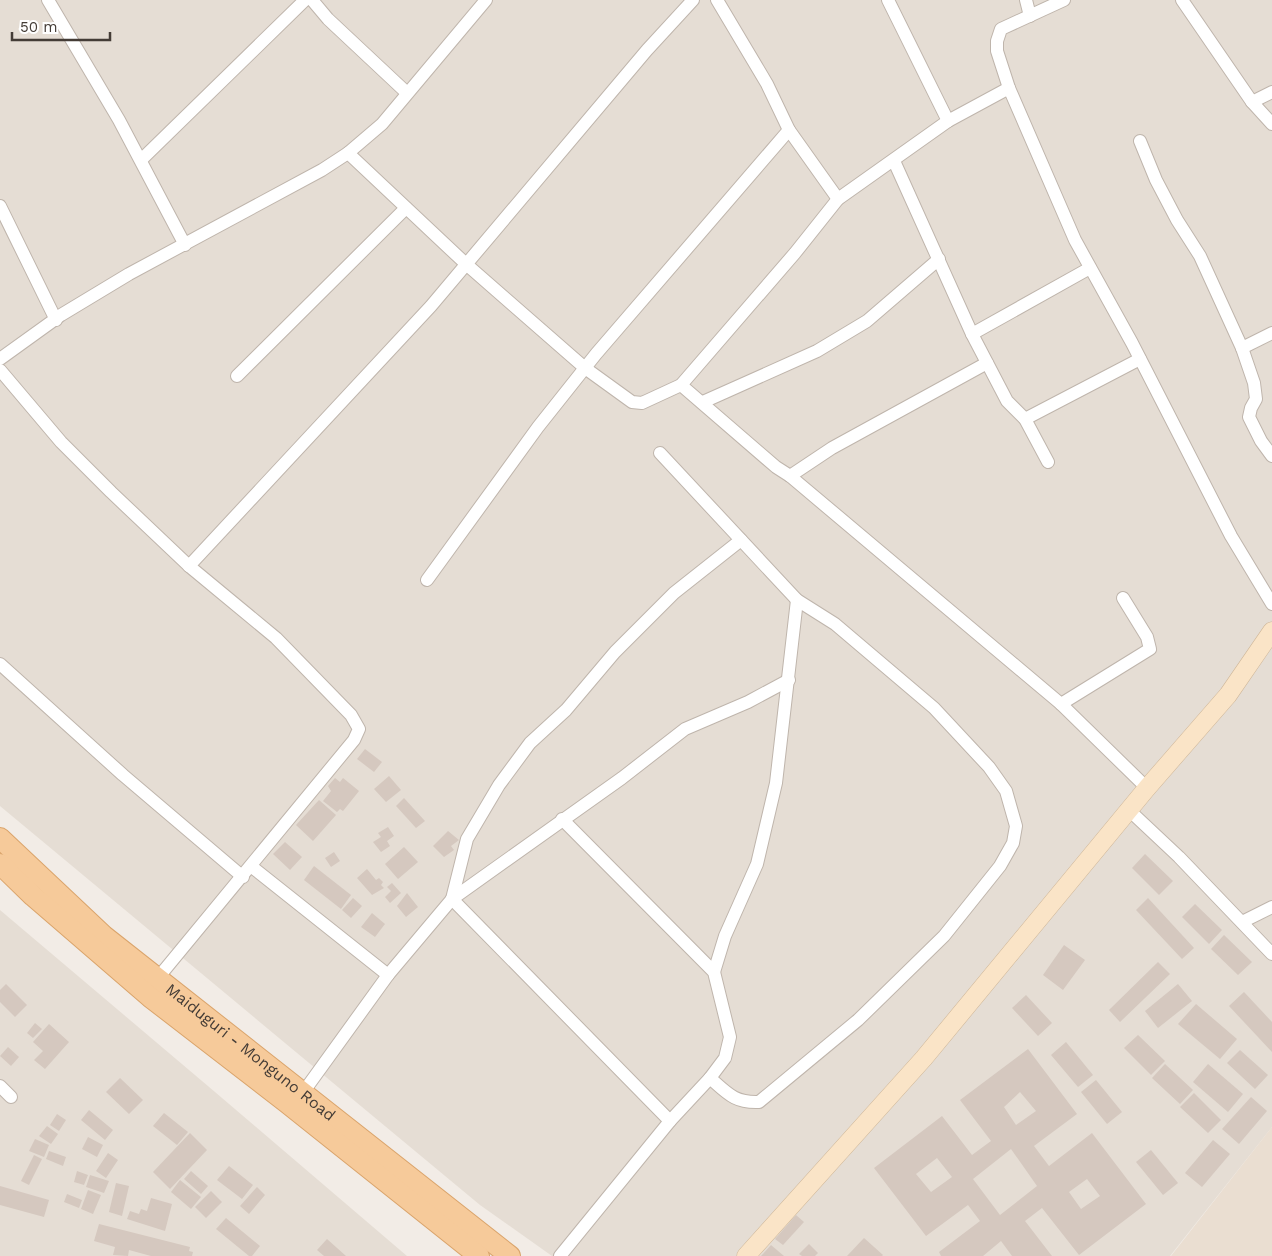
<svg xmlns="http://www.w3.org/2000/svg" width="1272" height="1256" viewBox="0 0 1272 1256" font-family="'Work Sans',sans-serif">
<rect width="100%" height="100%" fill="#f2ece6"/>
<g fill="#e5ddd4">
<polygon points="0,0 1272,0 1272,1127 1170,1256 552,1256 480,1205 0,806"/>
<polygon points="0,910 215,1092 407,1256 0,1256"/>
</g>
<polygon fill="#eaded1" points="1272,1127 1272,1256 1170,1256 1171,1256"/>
<g fill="#d5c8bf" fill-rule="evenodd">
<polygon points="365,749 382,762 374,772 357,759"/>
<polygon points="389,776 401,790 386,802 374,789"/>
<polygon points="335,778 340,782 343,778 359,791 343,811 340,809 337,812 323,801 331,791 328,786"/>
<polygon points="404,798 425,821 416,828 396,806"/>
<polygon points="319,800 336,815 313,841 296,825"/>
<polygon points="388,827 394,836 387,841 390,846 381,852 373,842 381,837 378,833"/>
<polygon points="448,831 459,840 451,846 454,850 444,857 433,846"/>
<polygon points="285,842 302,857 290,870 273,854"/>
<polygon points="404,847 418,862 398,879 385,864"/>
<polygon points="334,852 340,861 331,867 325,858"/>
<polygon points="1145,854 1173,881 1159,895 1132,868"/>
<polygon points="314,866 351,895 341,909 304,880"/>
<polygon points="367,869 376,880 379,878 383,882 381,885 384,888 372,895 357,878"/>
<polygon points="392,883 401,893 390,903 385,897 391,891 387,887"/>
<polygon points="407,893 418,907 406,917 397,906"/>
<polygon points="353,898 362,906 351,918 342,910"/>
<polygon points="1148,898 1194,948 1182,959 1136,910"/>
<polygon points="1195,904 1222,930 1209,944 1182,917"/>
<polygon points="372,913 385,924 375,937 361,927"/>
<polygon points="1224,935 1252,962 1238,975 1211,949"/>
<polygon points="1064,945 1085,960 1063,990 1043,975"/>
<polygon points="1158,962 1170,974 1120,1022 1109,1010"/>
<polygon points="6,984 27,1005 15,1017 0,1002 0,990"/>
<polygon points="1178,984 1192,1001 1158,1028 1145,1011"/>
<polygon points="1244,992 1272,1022 1272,1052 1229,1006"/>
<polygon points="1026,995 1052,1023 1038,1036 1012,1008"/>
<polygon points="1196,1004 1237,1039 1220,1059 1178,1024"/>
<polygon points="35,1023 42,1029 33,1038 27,1033"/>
<polygon points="49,1024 69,1042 45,1069 34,1060 43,1051 33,1042"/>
<polygon points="1138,1035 1165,1061 1151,1075 1124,1048"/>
<polygon points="1066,1042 1093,1075 1078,1087 1051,1055"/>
<polygon points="8,1047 19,1057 11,1066 0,1056"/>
<path d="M1028,1049L1077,1114L1034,1146L1049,1166L1092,1133L1146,1204L1079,1255L1042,1208L1025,1221L1052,1256H1012L1001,1241L983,1256H941L939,1252L980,1221L968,1205L926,1236L874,1168L942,1116L972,1155L991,1141L960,1100ZM1020,1092L1036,1111L1016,1125L1004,1107ZM1011,1149L1037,1186L1000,1215L973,1179ZM937,1158L952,1177L931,1192L916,1174ZM1087,1179L1100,1196L1081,1209L1069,1192Z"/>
<polygon points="1240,1050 1268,1075 1255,1089 1227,1063"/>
<polygon points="1165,1064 1193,1090 1180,1104 1152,1078"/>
<polygon points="1208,1064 1243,1094 1228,1112 1193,1082"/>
<polygon points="120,1078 143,1100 129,1114 106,1092"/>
<polygon points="1096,1080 1122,1112 1107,1124 1081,1092"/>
<polygon points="1194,1093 1221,1120 1208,1133 1180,1107"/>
<polygon points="1251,1097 1267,1111 1239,1144 1222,1129"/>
<polygon points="89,1110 113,1130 105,1140 81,1120"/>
<polygon points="164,1113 188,1132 177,1145 153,1126"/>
<polygon points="57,1114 66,1120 59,1131 50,1125"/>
<polygon points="47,1126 58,1134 51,1144 39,1136"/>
<polygon points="190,1133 207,1150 170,1189 153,1172"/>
<polygon points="88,1137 103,1145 97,1157 82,1149"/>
<polygon points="35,1139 49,1145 44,1157 29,1151"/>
<polygon points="1213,1140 1230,1154 1202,1187 1185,1173"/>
<polygon points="1151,1150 1178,1183 1163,1195 1136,1162"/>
<polygon points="49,1151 66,1157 63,1166 46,1159"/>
<polygon points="108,1153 118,1160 106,1178 96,1171"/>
<polygon points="34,1155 42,1159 29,1185 21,1181"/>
<polygon points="229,1166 253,1185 242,1199 217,1180"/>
<polygon points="77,1171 88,1175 84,1185 74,1182"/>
<polygon points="191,1171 208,1186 201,1194 184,1179"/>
<polygon points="90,1175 109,1181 104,1193 86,1187"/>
<polygon points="180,1180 201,1197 191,1209 171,1192"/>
<polygon points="116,1183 129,1186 122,1216 109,1212"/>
<polygon points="0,1186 49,1200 44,1217 0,1205"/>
<polygon points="257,1187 265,1195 249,1214 240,1206"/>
<polygon points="88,1190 101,1195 93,1214 81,1209"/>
<polygon points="211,1191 222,1202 206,1218 195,1207"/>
<polygon points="67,1194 82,1200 79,1208 64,1202"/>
<polygon points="151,1198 172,1204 165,1231 127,1219 130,1211 139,1214 141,1209 147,1211"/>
<polygon points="796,1215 804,1222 783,1245 775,1239"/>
<polygon points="226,1218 260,1246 252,1256 249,1256 216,1229"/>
<polygon points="99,1224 190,1247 189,1251 193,1252 192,1256 151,1256 129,1250 128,1256 113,1255 115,1247 94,1241"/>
<polygon points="864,1238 883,1255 882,1256 847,1256"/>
<polygon points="327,1239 346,1256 324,1256 317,1250"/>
<polygon points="809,1244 818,1253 815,1256 802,1256 799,1254"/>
<polygon points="771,1245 784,1256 761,1256"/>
</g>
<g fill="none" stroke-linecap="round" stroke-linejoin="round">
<g stroke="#bfb5ac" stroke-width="14">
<g id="street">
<polyline points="48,0 119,120 185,245"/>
<polyline points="312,0 328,19 407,93"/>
<polyline points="717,0 767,84 789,130 838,199"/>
<polyline points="888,0 948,121"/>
<polyline points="1026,0 1030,16"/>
<polyline points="1064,0 1001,29 997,41 997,51 1009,88 1075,240 1132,343 1231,536 1272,604"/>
<polyline points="1182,0 1252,102 1272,124"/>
<polyline points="1252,102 1272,92"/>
<polyline points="1140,141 1156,180 1177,220 1200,256 1242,348 1254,383 1256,399 1251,408 1249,417 1261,441 1272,456"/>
<polyline points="348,153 466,264 585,368 632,402 642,403 681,385 795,253 838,199 948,121 1009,88"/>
<polyline points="141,160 305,0"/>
<polyline points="894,161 972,334 1007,401 1025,419 1048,462"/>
<polyline points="0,206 56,320"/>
<polyline points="972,334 1090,268"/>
<polyline points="1242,348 1272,333"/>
<polyline points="0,359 61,315 129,274 322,170 348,153 382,124 486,0"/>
<polyline points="0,370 61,442 111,492 189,566 276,638 351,715 359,729 354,740 157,979"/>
<polyline points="237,376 406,208"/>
<polyline points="681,385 776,467 790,476 1061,704 1147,788"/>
<polyline points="703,402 817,351 867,321 939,259"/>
<polyline points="1025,419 1140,359"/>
<path d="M660,453L797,600L835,624L934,708L989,767L1006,791L1016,826L1013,843L1000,866L944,936L858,1020L759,1102C735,1103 728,1094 710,1078"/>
<polyline points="790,476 832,448 987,363"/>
<polyline points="189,566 431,306 647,50 693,0"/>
<polyline points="427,580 538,427 596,354 789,130"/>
<polyline points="0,664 123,775 243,877"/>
<polyline points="1061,704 1150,649 1147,637 1123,598"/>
<polyline points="1130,811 1179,857 1272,954"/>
<polyline points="252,867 388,975"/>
<polyline points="452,899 467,839 499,785 530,743 566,710 615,652 674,593 741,540"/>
<polyline points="452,899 670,1121"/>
<polyline points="1242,922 1272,907"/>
<polyline points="714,972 725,936 757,864 776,783 797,600"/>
<polyline points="0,1086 11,1097"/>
<polyline points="302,1094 388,975 452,899 622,778 685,729 748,702 789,680"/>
<polyline points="560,1256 670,1121 710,1078 725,1058 730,1037 714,972 562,819"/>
</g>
</g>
<g stroke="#ceb698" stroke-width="19">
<polyline id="secondary" points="746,1256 924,1058 1147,788 1228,695 1272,631"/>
</g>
<g stroke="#daa46b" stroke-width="22">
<g id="primary">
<path id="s1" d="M0,838L104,936L510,1256"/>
<polyline points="0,864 33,896 150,997 286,1102 479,1256"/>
</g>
</g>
<use href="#street" stroke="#fff" stroke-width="12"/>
<use href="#secondary" stroke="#fae4c7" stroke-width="18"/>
<use href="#primary" stroke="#f6ca9a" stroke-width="20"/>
</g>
<g text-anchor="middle" stroke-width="4" stroke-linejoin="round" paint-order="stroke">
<g font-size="16" fill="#443c36" stroke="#fff">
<text dy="6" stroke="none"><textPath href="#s1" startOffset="330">Maiduguri - Monguno Road</textPath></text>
</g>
</g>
<path d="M12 32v8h98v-8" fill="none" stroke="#443c36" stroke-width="2.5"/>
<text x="20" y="32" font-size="15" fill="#443c36" stroke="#ffffff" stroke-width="4" paint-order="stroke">50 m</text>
</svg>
